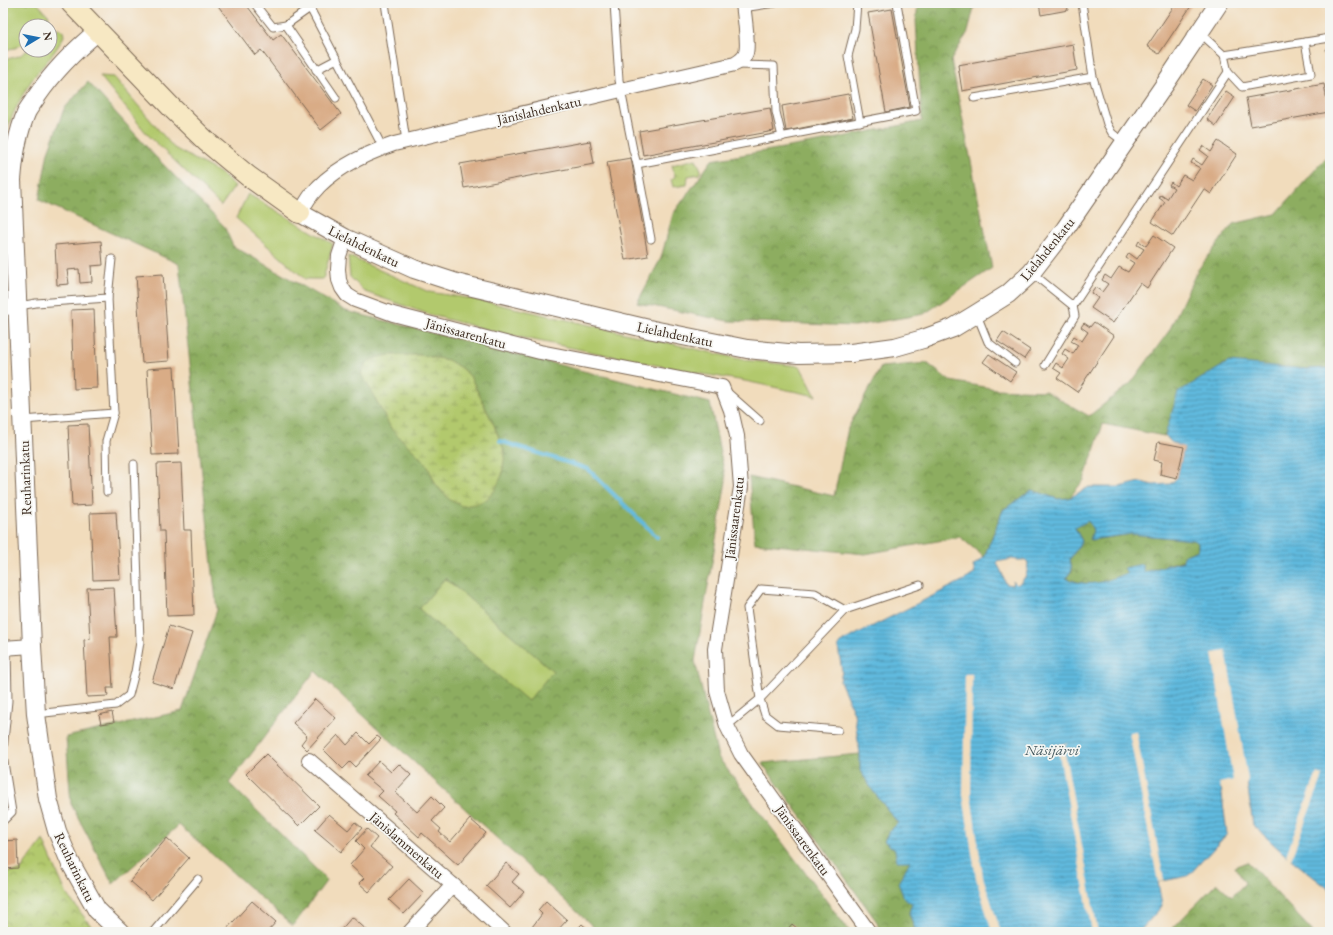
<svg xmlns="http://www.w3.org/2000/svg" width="1333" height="935" viewBox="0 0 1333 935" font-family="'EB Garamond',serif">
<defs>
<pattern id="forest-crowns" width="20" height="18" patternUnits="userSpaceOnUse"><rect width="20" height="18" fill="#8dad60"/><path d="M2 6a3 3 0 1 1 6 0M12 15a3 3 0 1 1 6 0" fill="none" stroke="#748d4f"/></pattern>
<pattern id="wetland-marsh" width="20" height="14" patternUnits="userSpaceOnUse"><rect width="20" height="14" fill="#b2c96d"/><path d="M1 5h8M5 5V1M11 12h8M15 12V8" fill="none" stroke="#92a359"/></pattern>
<pattern id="park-crowns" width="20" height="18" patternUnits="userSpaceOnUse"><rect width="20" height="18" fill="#b2c96d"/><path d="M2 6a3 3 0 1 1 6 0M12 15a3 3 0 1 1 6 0" fill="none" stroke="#92a359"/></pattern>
<pattern id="water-rules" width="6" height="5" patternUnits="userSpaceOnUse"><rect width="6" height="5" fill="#61bade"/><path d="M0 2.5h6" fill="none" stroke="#5197b3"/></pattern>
</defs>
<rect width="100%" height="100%" fill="#f6f6f2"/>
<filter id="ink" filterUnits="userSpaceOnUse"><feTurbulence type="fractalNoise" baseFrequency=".025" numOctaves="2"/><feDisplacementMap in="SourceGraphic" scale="8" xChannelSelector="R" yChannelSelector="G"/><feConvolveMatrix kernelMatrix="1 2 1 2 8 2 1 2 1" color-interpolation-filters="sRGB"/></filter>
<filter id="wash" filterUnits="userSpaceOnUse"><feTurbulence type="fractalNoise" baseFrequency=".012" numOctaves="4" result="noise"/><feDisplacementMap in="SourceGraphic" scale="16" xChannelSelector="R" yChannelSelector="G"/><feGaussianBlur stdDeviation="0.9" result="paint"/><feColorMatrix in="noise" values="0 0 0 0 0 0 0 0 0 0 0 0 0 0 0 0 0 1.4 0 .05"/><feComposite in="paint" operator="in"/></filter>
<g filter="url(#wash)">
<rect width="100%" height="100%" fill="#f1dcbc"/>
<g fill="#b2c96d" stroke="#767a46">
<polygon points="3,3 37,3 49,16 49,21 45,26 26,26 26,42 15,48 3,50"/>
<path d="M58,28L63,31L64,36C57,50 47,61 37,73C21,94 11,117 3,141V60L19,56L28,50H50V33Z"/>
<polygon points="100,76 114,77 174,148 220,173 235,186 221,206 147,134"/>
<polygon points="248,194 333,244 323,279 305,279 236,218"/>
<polygon points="348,256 429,292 479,300 744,360 800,366 816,396 745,381 690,372 504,334 431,315 365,292 350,277"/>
<polygon points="445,578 554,671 527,702 418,609"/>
</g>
<g fill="url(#forest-crowns)" stroke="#646c3f" fill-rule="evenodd">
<polygon points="918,3 975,3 968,32 951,60 992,268 924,314 855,326 728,321 637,303 661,258 673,214 712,160 818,142 922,121 916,21"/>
<path d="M88,82L154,155L224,226L233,246L346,311L710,403L726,481L695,661L718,757L850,932H599L315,671L229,783L327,880L293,926L179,825L113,884L71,804L66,737L182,711L217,610L179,264L39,200L48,152L64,109ZM420,355L447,360L461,368L470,376L494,425L505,453L450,500L436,485L428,467L419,456L361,374ZM445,578L553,671L528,701L419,609Z"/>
<polygon points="1330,153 1330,368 1307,369 1164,436 1103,424 1084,480 1069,498 1058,499 1032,490 1003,510 984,557 960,537 865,554 755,543 749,477 834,496 848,428 881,367 927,363 950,381 996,389 1045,391 1089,416 1131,383 1169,331 1197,271 1233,224 1276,214"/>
<polygon points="1088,520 1093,530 1091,540 1132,534 1193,540 1198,542 1198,550 1183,556 1183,560 1144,572 1142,565 1125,569 1128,573 1099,584 1081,583 1066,578 1072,570 1070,559 1082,541 1075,528"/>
<polygon points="860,754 860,770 873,791 898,823 889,832 884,841 911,861 912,903 909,913 916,932 882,932 877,922 806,823 762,763"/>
<polygon points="1248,862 1313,932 1169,932 1217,883 1232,897 1245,883 1235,867"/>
</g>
<path fill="url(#wetland-marsh)" stroke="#767a46" d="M390,355H420L448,360L461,368L470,376L494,425L505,453L502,475L495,490L487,499L477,504L462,506L450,500L436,485L428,467L419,456L392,430L370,389L361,374C366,358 374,358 390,355Z"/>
<g fill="url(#park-crowns)" stroke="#767a46">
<polygon points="696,159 701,170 700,174 688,176 687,185 673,187 671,179 675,177 672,165"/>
<polygon points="43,840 67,895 92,927 87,932 3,932 3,872 20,871"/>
</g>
<path fill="url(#water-rules)" stroke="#4e727e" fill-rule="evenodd" d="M1229,362L1307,369L1330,368V890L1283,853L1253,825L1247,782L1221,787L1227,834L1188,876L1158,882L1162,906L1139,932H916L909,913L912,903L905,900L898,883L910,861H897L895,850L884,841L889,832L898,823L873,791L860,770V754L854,713L840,681L842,671L838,647L843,641L968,578L975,573L973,566L984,557L1003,510L1032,490L1058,499L1069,498L1089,487H1119L1141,482L1153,485L1170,484L1177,478L1184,448L1171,442L1165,435L1178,392ZM1088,521L1093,530L1090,540L1132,534L1193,540L1198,543V550L1183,556V561L1144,572L1142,564L1124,568L1127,573C1105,581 1090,589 1066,578L1072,570L1070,559L1082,541L1075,528ZM1012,559L1017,560H1024L1028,563C1027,575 1026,578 1017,585L1013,581L1012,585L1006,584L1002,573L997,563L998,560L1002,561Z"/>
<g fill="#f1dcbc">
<polygon points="1226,651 1248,779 1246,785 1221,789 1219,783 1233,780 1212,653"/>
<polygon points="965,674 972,674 971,795 983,877 1001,932 992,932 976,878 963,795"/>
<polygon points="1136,731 1164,881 1158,882 1129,732"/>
<polygon points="1067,743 1064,748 1098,932 1092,932 1058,749 1053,746"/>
<polygon points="1317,773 1323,776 1290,861 1286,855"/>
</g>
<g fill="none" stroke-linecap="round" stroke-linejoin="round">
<polyline stroke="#61bade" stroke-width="4" points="500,441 588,469 657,537"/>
</g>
<g id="blocks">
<g fill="#d9ac86">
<polygon points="216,3 245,3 273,40 281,34 341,114 321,130 261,50 255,55"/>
<polygon points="1039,3 1067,3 1068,10 1041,15"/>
<polygon points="1176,3 1193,3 1159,54 1147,46"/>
<polygon points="892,9 910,107 886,112 868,13"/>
<polygon points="1073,44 1077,70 962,91 958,65"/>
<polygon points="1330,48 1330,67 1329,67 1326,49"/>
<polygon points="1203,79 1212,85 1195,111 1186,105"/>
<polygon points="1324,84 1329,112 1251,126 1246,98"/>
<polygon points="1226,91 1235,97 1216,126 1207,119"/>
<polygon points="848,94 853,118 786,131 782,106"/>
<polygon points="770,108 774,131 643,155 639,131"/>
<polygon points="590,141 594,164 464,188 460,164"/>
<polygon points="1218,141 1237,154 1211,194 1204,189 1173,236 1152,222 1165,202 1159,198 1161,195 1167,199 1174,188 1169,185 1171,182 1176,186 1183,175 1192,180 1200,168 1191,163 1193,159 1202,165 1208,156 1200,150 1203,146 1211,152"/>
<polygon points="631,158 648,256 625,260 607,162"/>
<polygon points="1154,235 1173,248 1147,288 1140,283 1113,323 1091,308 1098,298 1091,293 1095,287 1102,292 1108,284 1102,280 1105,275 1111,279 1119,267 1128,272 1134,263 1126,258 1129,253 1137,259 1144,249 1137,245 1139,241 1146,246"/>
<polygon points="101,241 103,265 91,266 92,282 80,283 79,269 67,270 69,284 57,285 55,245"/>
<polygon points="163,274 169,361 142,363 136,276"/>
<polygon points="94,309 97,388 74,389 71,310"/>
<polygon points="1094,322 1114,336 1077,392 1057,378 1061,373 1053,368 1056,363 1063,368 1069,359 1062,354 1065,349 1073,354 1078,345 1071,341 1074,336 1082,341 1088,332 1081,327 1084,323 1090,327"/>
<polygon points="1003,332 1030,350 1024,359 997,341"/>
<polygon points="989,354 1016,372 1010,381 983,362"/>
<polygon points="174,367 179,454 152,455 147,369"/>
<polygon points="88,424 92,505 72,506 68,425"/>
<polygon points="1158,442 1184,447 1177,478 1160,474 1162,462 1154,460"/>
<polygon points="181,463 184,530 191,530 194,615 167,616 164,531 160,531 157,464"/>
<polygon points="116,512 120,579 93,580 90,513"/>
<polygon points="114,587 117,637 110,637 113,688 107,688 108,696 87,697 84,640 90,639 87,588"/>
<polygon points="169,626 192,633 174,689 152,682"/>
<polygon points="315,699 336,718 307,750 301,744 307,736 293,723"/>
<polygon points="112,712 114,722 101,724 99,715"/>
<polygon points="358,733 369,744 377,736 381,739 355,767 350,762 343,769 324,750 338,735 347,745"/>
<polygon points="266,754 319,806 299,826 246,774"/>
<polygon points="379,761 391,772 399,764 411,775 395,792 417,812 432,796 444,808 432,821 441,829 439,832 450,842 470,819 486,833 458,865 422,833 419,837 393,813 395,811 378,796 383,791 365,776"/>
<polygon points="329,814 348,830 355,822 362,828 341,852 315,830"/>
<polygon points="367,829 377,838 370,847 392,866 369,892 359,883 364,878 350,865 364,849 356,841"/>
<polygon points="167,838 189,858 152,900 130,881"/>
<polygon points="17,840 18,868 3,869 3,841"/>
<polygon points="506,863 519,874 512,882 524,892 510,908 486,886"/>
<polygon points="409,879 424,893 404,914 389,900"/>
<polygon points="252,901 276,922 267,932 224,932"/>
<polygon points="546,901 567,920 556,932 538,932 532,927 542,914 538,910"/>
<polygon points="352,917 369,932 339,932"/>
<polygon points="582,924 591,932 574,932"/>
<polygon points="792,924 799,930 797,932 785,932"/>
</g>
</g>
</g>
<g filter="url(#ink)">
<use href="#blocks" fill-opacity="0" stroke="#7b6855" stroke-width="1"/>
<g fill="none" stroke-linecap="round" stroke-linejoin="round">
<g stroke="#7b6855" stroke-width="9">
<g id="service">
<polyline points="254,3 273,27 286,25 310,8 383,148"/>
<polyline points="385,3 406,141"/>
<polyline points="614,3 619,80 633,150 637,164 651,239"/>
<polyline points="857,3 855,29 848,56 860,122"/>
<polyline points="1082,3 1093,77 1107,124 1112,133 1124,142"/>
<polyline points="743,8 775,3"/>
<polyline points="286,25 336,98"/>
<polyline points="1224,55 1330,38"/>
<polyline points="738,65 774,66 776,112 782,137"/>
<polyline points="316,70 337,59"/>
<polyline points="1228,72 1242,87 1311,74 1305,42"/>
<polyline points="974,98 1093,77"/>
<polyline points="637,164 916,111 897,3"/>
<polyline points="1032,273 1073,306 1228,72 1224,55 1200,33"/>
<polyline points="19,306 36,303 108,298"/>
<polyline points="977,315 988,342 1015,363"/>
<polyline points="1045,365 1075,316 1073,306"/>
<polyline points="727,392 760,421"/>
<polyline points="23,420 114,413"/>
<polyline points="107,492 106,441 114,413 108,298 112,259"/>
<polyline points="36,714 116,705 129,695 135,672 140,642 134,464"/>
<polyline points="727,726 760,699 845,610 920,585"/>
<polyline points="838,730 778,725 765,715 760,699 747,608 761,589 815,593 845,610"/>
<polyline points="3,751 8,701 7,648"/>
<polyline points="3,756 12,812 3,821"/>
<polyline points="153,932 198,879"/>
</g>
</g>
<g stroke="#7b6855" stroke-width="16">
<g id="minor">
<path d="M300,213C304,207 307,200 312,194C332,169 365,154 394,144L621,90L735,64C740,61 744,59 746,53C749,43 744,15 743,3"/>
<polyline points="345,238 339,256 338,269 339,280 342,288 347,295 355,300 393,314 540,352 722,387 731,410 737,436 741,487 715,649 717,691 727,726 741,754 869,932"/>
<polyline points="3,308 17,307"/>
<polyline points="3,648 32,646"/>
<polyline points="309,760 453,885 504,932"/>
<polyline points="410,932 453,885"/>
</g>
</g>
<g stroke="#7b6855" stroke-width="20">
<g id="tertiary">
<path d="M98,31C75,50 54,71 37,96C34,101 30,106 27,111C17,134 14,156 12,180L32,646L36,714L48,799L57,831L70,862L97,910L120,932"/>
<polyline points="300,213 345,238 414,269 460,284 653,330 747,349 798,354 851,353 895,347 923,339 953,328 976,314 1008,294 1031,273 1065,229 1165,84 1219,3"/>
</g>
</g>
<g stroke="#7b6855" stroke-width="22">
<polyline id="secondary" points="71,3 173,109 207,142 248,176 300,213"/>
</g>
<use href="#service" stroke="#fff" stroke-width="7"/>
<use href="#minor" stroke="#fff" stroke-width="14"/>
<use href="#tertiary" stroke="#fff" stroke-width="18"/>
<use href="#secondary" stroke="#f7e8c3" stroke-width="20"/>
</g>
</g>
<g text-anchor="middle" stroke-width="3.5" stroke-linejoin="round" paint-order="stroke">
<g font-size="14" fill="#3b2a1e" stroke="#f6f6f2">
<text transform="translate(539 110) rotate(-13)" y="5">Jänislahdenkatu</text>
<text transform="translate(364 246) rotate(26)" y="5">Lielahdenkatu</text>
<text transform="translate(1047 249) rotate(-51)" y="5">Lielahdenkatu</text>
<text transform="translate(466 333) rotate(15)" y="5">Jänissaarenkatu</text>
<text transform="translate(675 334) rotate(12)" y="5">Lielahdenkatu</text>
<text transform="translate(25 478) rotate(-92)" y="5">Reuharinkatu</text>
<text transform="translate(734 518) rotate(-83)" y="5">Jänissaarenkatu</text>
<text transform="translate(803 840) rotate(54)" y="5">Jänissaarenkatu</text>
<text transform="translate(407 845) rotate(41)" y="5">Jänislammenkatu</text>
<text transform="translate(75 867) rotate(64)" y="5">Reuharinkatu</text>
</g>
<g font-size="15" font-style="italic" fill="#485c61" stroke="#f6f6f2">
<text x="1052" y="755">Näsijärvi</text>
</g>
</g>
<rect width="1333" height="935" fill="none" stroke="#f6f6f2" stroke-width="16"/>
<g transform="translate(38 38) rotate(80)"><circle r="19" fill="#f6f6f2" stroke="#aba49d"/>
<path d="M0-3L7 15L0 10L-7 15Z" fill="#1f6fb2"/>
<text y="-6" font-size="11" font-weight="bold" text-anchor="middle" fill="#3b2a1e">N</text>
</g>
</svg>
